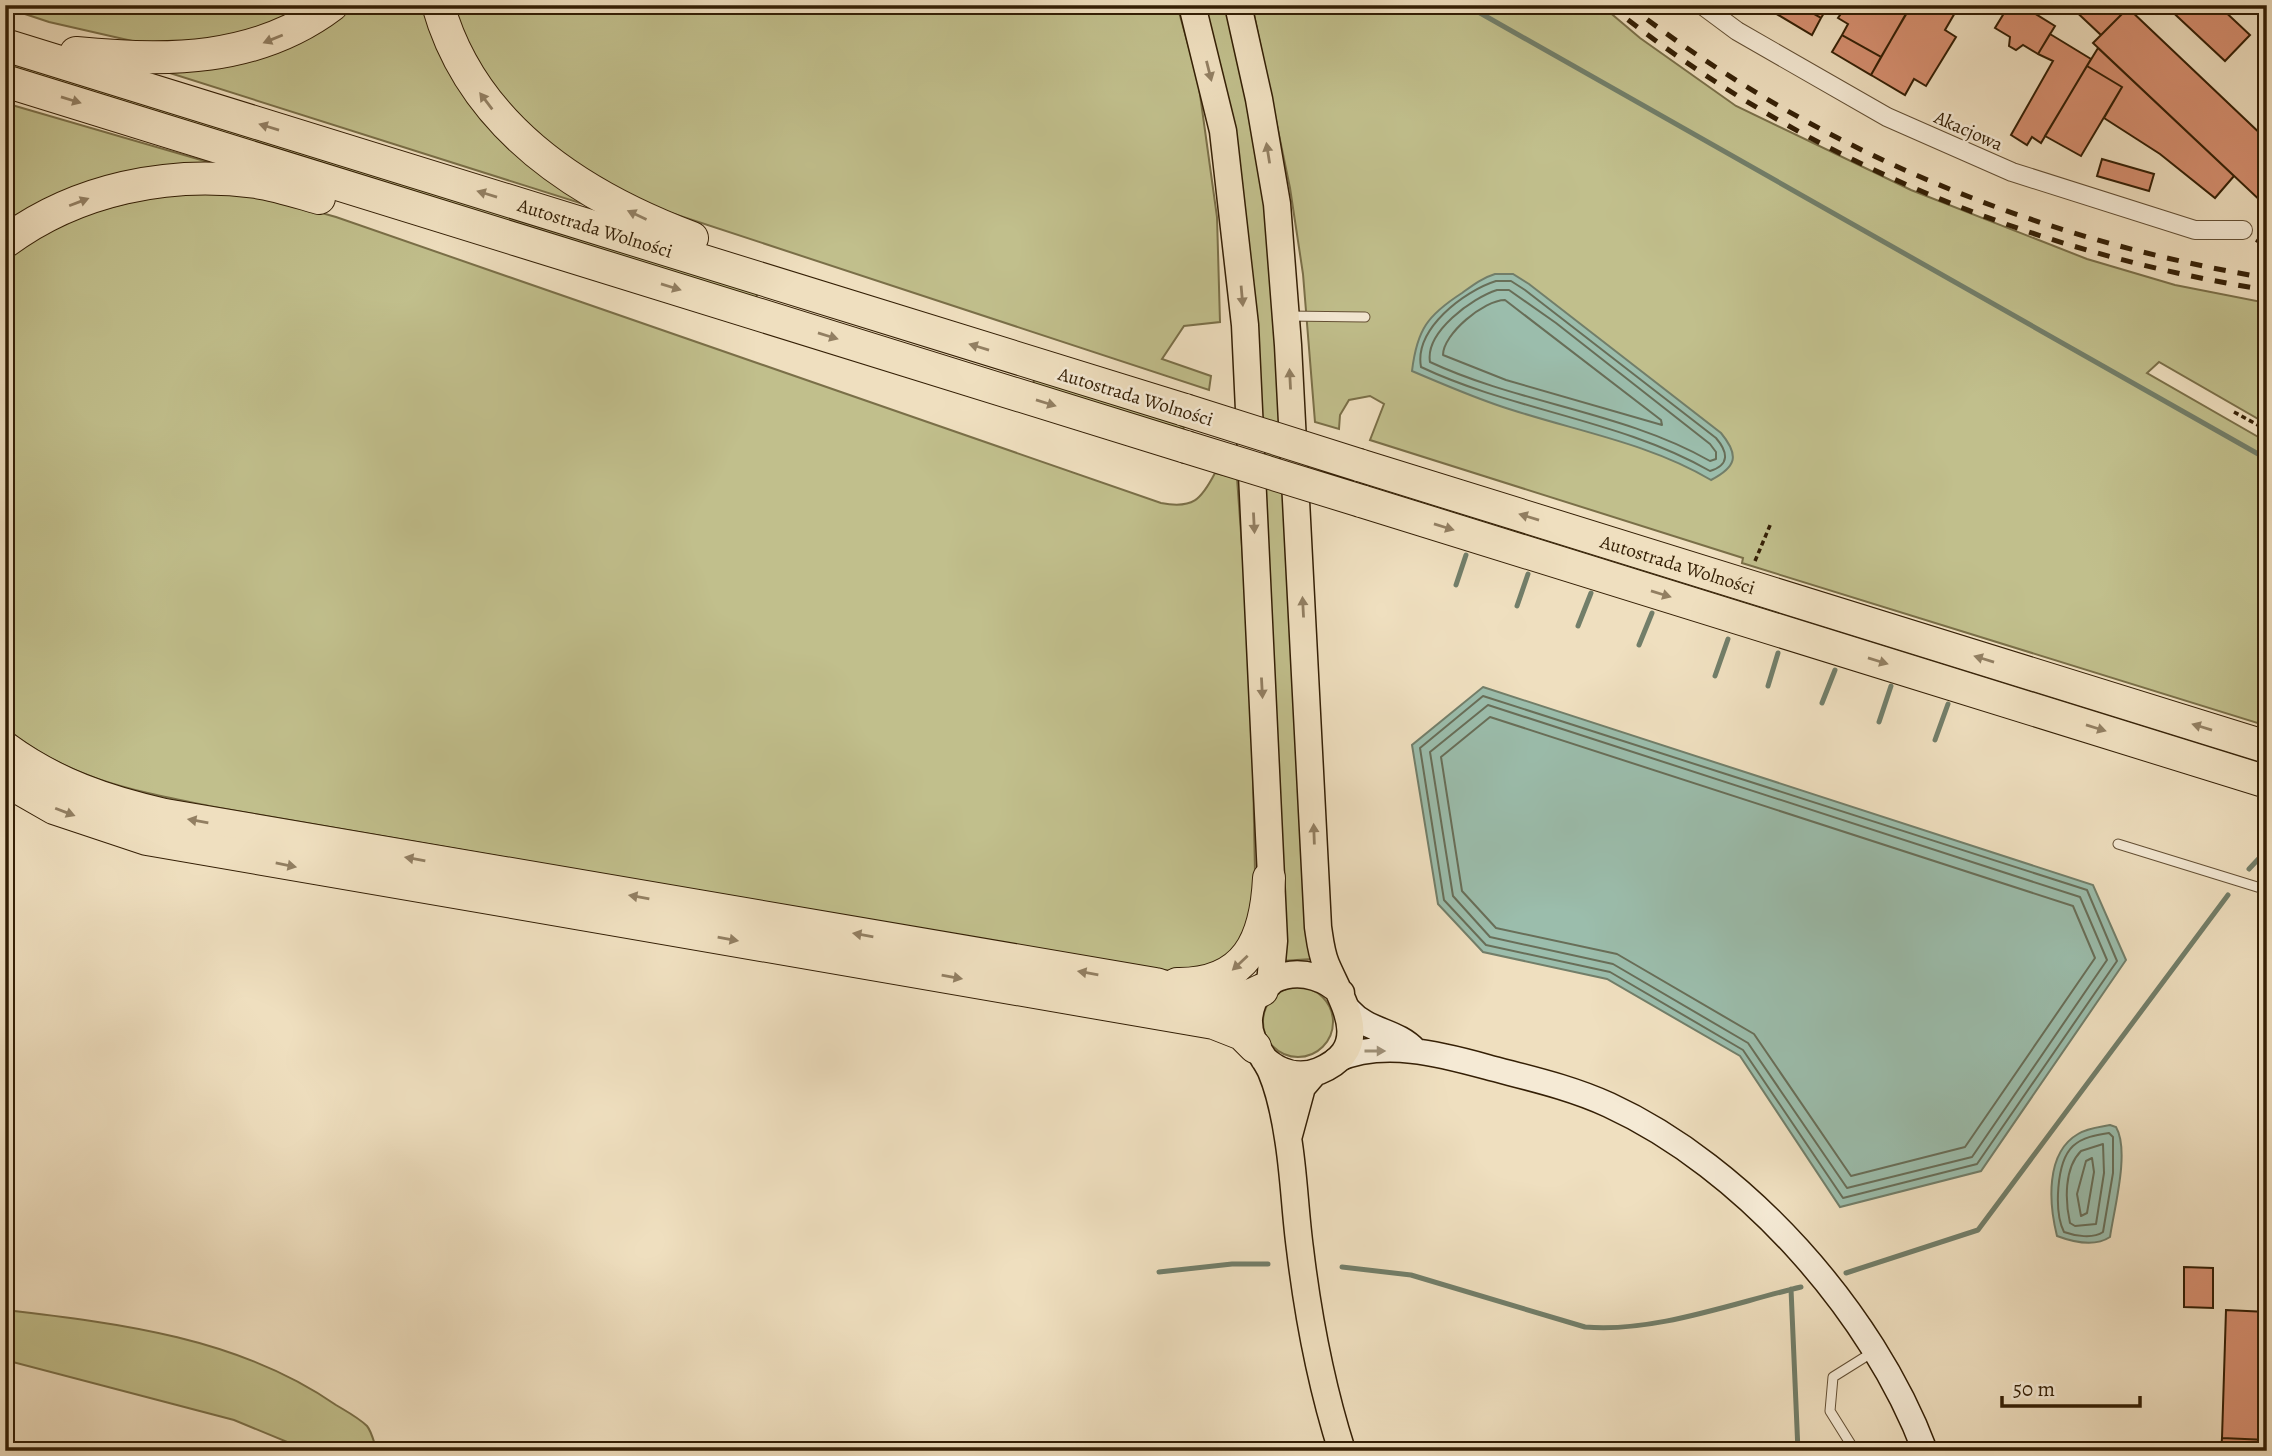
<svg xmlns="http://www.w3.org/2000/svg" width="2272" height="1456" viewBox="0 0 2272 1456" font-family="Alegreya,serif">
	<rect width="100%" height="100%" fill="#efdfbf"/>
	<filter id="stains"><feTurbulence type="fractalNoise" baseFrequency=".00286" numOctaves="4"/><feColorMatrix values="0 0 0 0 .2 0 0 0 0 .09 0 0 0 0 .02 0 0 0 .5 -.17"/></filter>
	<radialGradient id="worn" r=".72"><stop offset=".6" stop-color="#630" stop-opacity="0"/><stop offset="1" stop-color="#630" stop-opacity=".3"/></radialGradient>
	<path fill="#c1bf8c" stroke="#7a6f48" stroke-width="2" d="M11,5H315L230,41L141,43L49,22L10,9Z
		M345,5H430L441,36L602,210L132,61Z
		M447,5H1177L1198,80L1217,217L1220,322L1184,326L1162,359L1211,376L1209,390L659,209L603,185L509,115Z
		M1202,5H1231L1272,223L1312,959L1281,961L1267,647Z
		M1252,5H1601L1640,38L1736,106L1911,190L2087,259L2175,285L2267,303V424L2159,362L2147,373L2267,442V726L1742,563L1743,558L1370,440L1384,404L1370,396L1349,400L1340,415L1339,429L1315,422L1303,274L1290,188Z
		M5,57L759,290L755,300L5,71Z
		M5,103L215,164L5,233Z
		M174,191L254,194L336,217L1161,503C1193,509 1201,500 1215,473L1237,478L1251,670L1255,873L1250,927L1225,961L1183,972L1140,968L209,806C135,791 64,778 5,727V258L58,221Z
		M1035,377L1184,423L1183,434L1032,387Z
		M1360,479L2267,760V770L1360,487Z
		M1263 1022a35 35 0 1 1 70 0a35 35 0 1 1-70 0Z
		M5,1310C119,1323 240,1338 336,1405C346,1411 359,1418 367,1426C372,1432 374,1443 377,1451H309L234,1420L5,1360Z"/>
	<path fill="#9bbdac" stroke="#727e69" stroke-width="2" d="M1495,274H1513L1529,284L1721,433C1740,456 1736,467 1711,480C1645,441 1569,430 1497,405C1468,395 1440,383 1412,371C1417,329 1428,315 1462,293C1473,285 1482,278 1495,274Z
		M1483,687L2093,885L2126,960L1981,1171L1840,1207L1740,1056L1607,979L1483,952L1438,904L1412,745Z
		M2110,1125L2116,1127C2130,1151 2114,1209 2110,1237C2095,1247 2073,1242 2057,1236C2049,1204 2045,1153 2078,1134C2087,1128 2100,1127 2110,1125Z"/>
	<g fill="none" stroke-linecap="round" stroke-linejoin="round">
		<path stroke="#686e58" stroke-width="2" d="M1496,281H1511L1525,290L1716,438C1728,452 1730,465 1710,471C1621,420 1514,411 1421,367C1414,329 1464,291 1496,281Z
			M1497,290H1509L1556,323L1710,444L1716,452V459L1710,461C1624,412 1520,404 1430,362C1425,332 1472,298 1497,290Z
			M1505,300L1661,420L1662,425L1506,380L1443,355C1443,334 1484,300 1505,300Z
			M1483,696L2087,890L2117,961L1977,1164L1843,1198L1743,1050L1610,972L1486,945L1444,900L1420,748Z
			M1488,705L2080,897L2107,960L1972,1157L1847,1188L1748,1043L1613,964L1490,937L1453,896L1430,752Z
			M1490,717L2073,906L2095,958L1965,1147L1851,1176L1754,1034L1617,954L1496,928L1462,891L1441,757Z
			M2109,1133L2113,1137V1173L2103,1232C2093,1239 2075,1236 2064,1232C2054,1212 2056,1162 2073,1146C2083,1137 2096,1135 2109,1133Z
			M2103,1144L2104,1173L2096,1224L2075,1226L2070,1223C2065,1201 2064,1168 2081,1151Z
			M2092,1158L2094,1172L2087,1213L2081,1216L2077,1194L2086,1161Z"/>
		<path stroke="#727e69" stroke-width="5" d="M1466,5L2267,459
			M1456,585L1466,555
			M1517,606L1528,574
			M1578,626L1591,593
			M1639,645L1652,613
			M1715,676L1728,639
			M1768,686L1778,653
			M1822,703L1835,670
			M1879,722L1891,686
			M1935,740L1948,704
			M2249,869L2264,853
			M1342,1267L1411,1275L1585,1327C1654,1333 1733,1303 1801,1287
			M1159,1272L1232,1264H1268
			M1846,1273L1978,1230L2228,895
			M1791,1289L1798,1451"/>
	</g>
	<path fill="#d68f70" stroke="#341f05" stroke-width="2" d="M1779,5H1798L1821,18L1812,35L1775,13Z
		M1798,5H1829L1821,18Z
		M1847,5H1898L1908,11L1881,57L1842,35L1848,24L1838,18Z
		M1911,5H1946L1956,11L1945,30L1956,37L1926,86L1914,79L1905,95L1871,75Z
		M2009,5H2021L2055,26L2038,54L2023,45L2016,50L2009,46L2010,37L1995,28Z
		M2069,5H2125L2128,8L2101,35Z
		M2165,5H2218L2250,35L2225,61Z
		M2128,8L2267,140V207L2093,43Z
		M2050,34L2091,59L2041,143L2032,137L2027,145L2011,135L2053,61L2038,54Z
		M1842,35L1881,57L1871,75L1832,52Z
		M2098,48L2234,176L2215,198L2160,154L2104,118L2122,87L2087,66Z
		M2087,66L2122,87L2081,156L2045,136Z
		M2102,159L2154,174L2149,191L2097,176Z
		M2184,1267L2213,1268V1308L2184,1307Z
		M2226,1310L2267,1312V1440L2222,1438Z
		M2222,1438L2267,1440V1451H2221Z"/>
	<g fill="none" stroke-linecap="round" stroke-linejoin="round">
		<defs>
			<path id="lane" d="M2255,5L2267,17
				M1287,316L1365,317
				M2118,844L2267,890
				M1855,1451L1830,1411L1833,1377L1873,1352"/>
			<path id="street" d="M1702,5L1737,31L1887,117L2012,172L2195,230H2243"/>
			<path id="secondary" d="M1349,1010C1368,1032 1397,1030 1415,1050
				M1336,1060C1383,1039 1440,1054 1487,1067C1528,1078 1570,1087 1609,1105C1744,1167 1873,1312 1925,1451"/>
			<path id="primary" d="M1192,5L1223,131L1245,325L1274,941L1270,983
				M1238,5L1259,99L1277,204L1288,345L1318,927C1320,940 1321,952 1326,964C1341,1000 1376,1047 1319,1071C1299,1079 1279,1073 1264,1059
				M1341,993C1311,962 1253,969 1249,1019C1248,1042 1262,1052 1271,1071C1279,1090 1285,1118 1288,1138C1294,1174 1295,1212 1300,1249C1308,1316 1321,1385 1342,1451
				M1289,1135L1302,1087L1314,1073"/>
			<g id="highway">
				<path d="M438,5C472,127 580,196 692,238"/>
				<path id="s1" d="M5,45L1185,410"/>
				<path d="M76,53C166,62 257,62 332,5"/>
				<path d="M5,81L1186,447"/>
				<path d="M5,242C76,189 169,170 256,182C277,185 298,192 319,198"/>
				<path id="s2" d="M1359,465L2267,747"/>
				<path d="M1361,501L2267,782"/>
				<path d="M5,748C54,784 107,802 165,815L1155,984C1191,994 1227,1010 1262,990"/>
				<path d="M5,780L54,808L147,839L1214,1023L1242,1034L1255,1047"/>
				<path d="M1177,984C1247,985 1266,939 1269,878"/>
			</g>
		</defs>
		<use href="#lane" stroke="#634f34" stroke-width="11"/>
		<use href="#street" stroke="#634f34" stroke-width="20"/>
		<use href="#secondary" stroke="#341f05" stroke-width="27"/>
		<use href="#primary" stroke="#341f05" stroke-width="29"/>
		<use href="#highway" stroke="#341f05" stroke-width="34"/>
		<path stroke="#341f05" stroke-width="3.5" stroke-dasharray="5 3.5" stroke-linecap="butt" d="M2256,240L2267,248
			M2234,412L2267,430
			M1755,561L1771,523"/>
		<use href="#lane" stroke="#f5ead5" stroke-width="9"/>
		<use href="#street" stroke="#f5ead5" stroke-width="18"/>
		<use href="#secondary" stroke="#f5ead5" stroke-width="24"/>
		<use href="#primary" stroke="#efdfbf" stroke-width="26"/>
		<use href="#highway" stroke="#efdfbf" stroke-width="32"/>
		<path stroke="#341f05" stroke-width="5" stroke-dasharray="12 12" stroke-linecap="butt" d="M1609,5C1799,157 2027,252 2267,290
			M1628,5C1816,150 2034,239 2267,278"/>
		<defs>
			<path id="highway-bridge" d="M1185,410L1359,465
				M1186,447L1361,501"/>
		</defs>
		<use href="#highway-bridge" stroke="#341f05" stroke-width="34" stroke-linecap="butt"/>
		<use href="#highway-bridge" stroke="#efdfbf" stroke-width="32"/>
	</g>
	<defs><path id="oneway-solid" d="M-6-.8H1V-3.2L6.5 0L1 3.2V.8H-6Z" transform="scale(1.75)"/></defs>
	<g fill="#927f62">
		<use href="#oneway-solid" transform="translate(273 39) rotate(158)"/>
		<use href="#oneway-solid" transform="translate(1209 71) rotate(76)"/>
		<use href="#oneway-solid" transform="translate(71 100) rotate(17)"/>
		<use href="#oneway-solid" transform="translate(486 101) rotate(-127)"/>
		<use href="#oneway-solid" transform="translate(269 127) rotate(-163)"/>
		<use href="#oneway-solid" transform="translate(1268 153) rotate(-99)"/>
		<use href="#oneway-solid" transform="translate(487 194) rotate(-163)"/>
		<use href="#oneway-solid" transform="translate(79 202) rotate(-21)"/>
		<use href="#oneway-solid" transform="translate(637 215) rotate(-155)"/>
		<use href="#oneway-solid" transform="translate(671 287) rotate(17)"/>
		<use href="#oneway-solid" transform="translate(1242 296) rotate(85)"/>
		<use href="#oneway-solid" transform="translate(828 336) rotate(17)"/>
		<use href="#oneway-solid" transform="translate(979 347) rotate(-163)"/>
		<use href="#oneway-solid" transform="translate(1290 379) rotate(-93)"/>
		<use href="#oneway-solid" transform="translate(1046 403) rotate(17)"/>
		<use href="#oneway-solid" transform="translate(1529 517) rotate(-163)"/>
		<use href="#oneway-solid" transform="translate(1254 523) rotate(87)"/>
		<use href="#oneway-solid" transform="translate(1444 527) rotate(17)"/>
		<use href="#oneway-solid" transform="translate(1661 594) rotate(17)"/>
		<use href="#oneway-solid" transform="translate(1303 607) rotate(-93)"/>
		<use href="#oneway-solid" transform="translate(1984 659) rotate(-163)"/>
		<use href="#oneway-solid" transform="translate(1878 661) rotate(17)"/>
		<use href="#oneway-solid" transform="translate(1262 688) rotate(87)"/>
		<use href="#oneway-solid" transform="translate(2202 727) rotate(-163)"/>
		<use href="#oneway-solid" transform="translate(2096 728) rotate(17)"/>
		<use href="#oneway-solid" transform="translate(65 812) rotate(21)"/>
		<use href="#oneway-solid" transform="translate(198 821) rotate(-170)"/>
		<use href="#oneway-solid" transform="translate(1314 834) rotate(-92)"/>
		<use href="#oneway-solid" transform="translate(415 859) rotate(-170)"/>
		<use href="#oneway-solid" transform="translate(286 865) rotate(11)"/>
		<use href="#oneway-solid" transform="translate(639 897) rotate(-170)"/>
		<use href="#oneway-solid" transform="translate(863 935) rotate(-170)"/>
		<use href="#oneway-solid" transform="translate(728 939) rotate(10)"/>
		<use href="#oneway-solid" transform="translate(1240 963) rotate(137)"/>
		<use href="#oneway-solid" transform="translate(1088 973) rotate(-170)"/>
		<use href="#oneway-solid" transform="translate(952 977) rotate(10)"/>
	</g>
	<use fill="#9e8f77" href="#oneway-solid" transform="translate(1375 1051)"/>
	<g text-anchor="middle" stroke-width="5" stroke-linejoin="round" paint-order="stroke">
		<g font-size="19" fill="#341f05" stroke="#f5ead5">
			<text transform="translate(1969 130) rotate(24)" y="7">Akacjowa</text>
			<text dy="7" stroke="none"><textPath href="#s1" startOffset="618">Autostrada Wolności</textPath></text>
			<text transform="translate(1136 396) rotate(17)" y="7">Autostrada Wolności</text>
			<text dy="7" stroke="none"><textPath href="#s2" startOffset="334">Autostrada Wolności</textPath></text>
		</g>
	</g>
	<rect width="2272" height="1456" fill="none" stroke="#efdfbf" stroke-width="28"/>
	<rect x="7" y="7" width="2258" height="1442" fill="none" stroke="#341f05" stroke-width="3.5"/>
	<rect x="14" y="14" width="2244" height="1428" fill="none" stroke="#341f05" stroke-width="2"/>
	<path d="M2002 1396v10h138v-10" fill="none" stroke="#341f05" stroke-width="3.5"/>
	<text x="2013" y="1396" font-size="21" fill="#341f05" stroke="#f5ead5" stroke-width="5" paint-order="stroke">50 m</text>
	<rect width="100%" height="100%" filter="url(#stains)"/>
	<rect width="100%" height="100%" fill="url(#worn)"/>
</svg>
